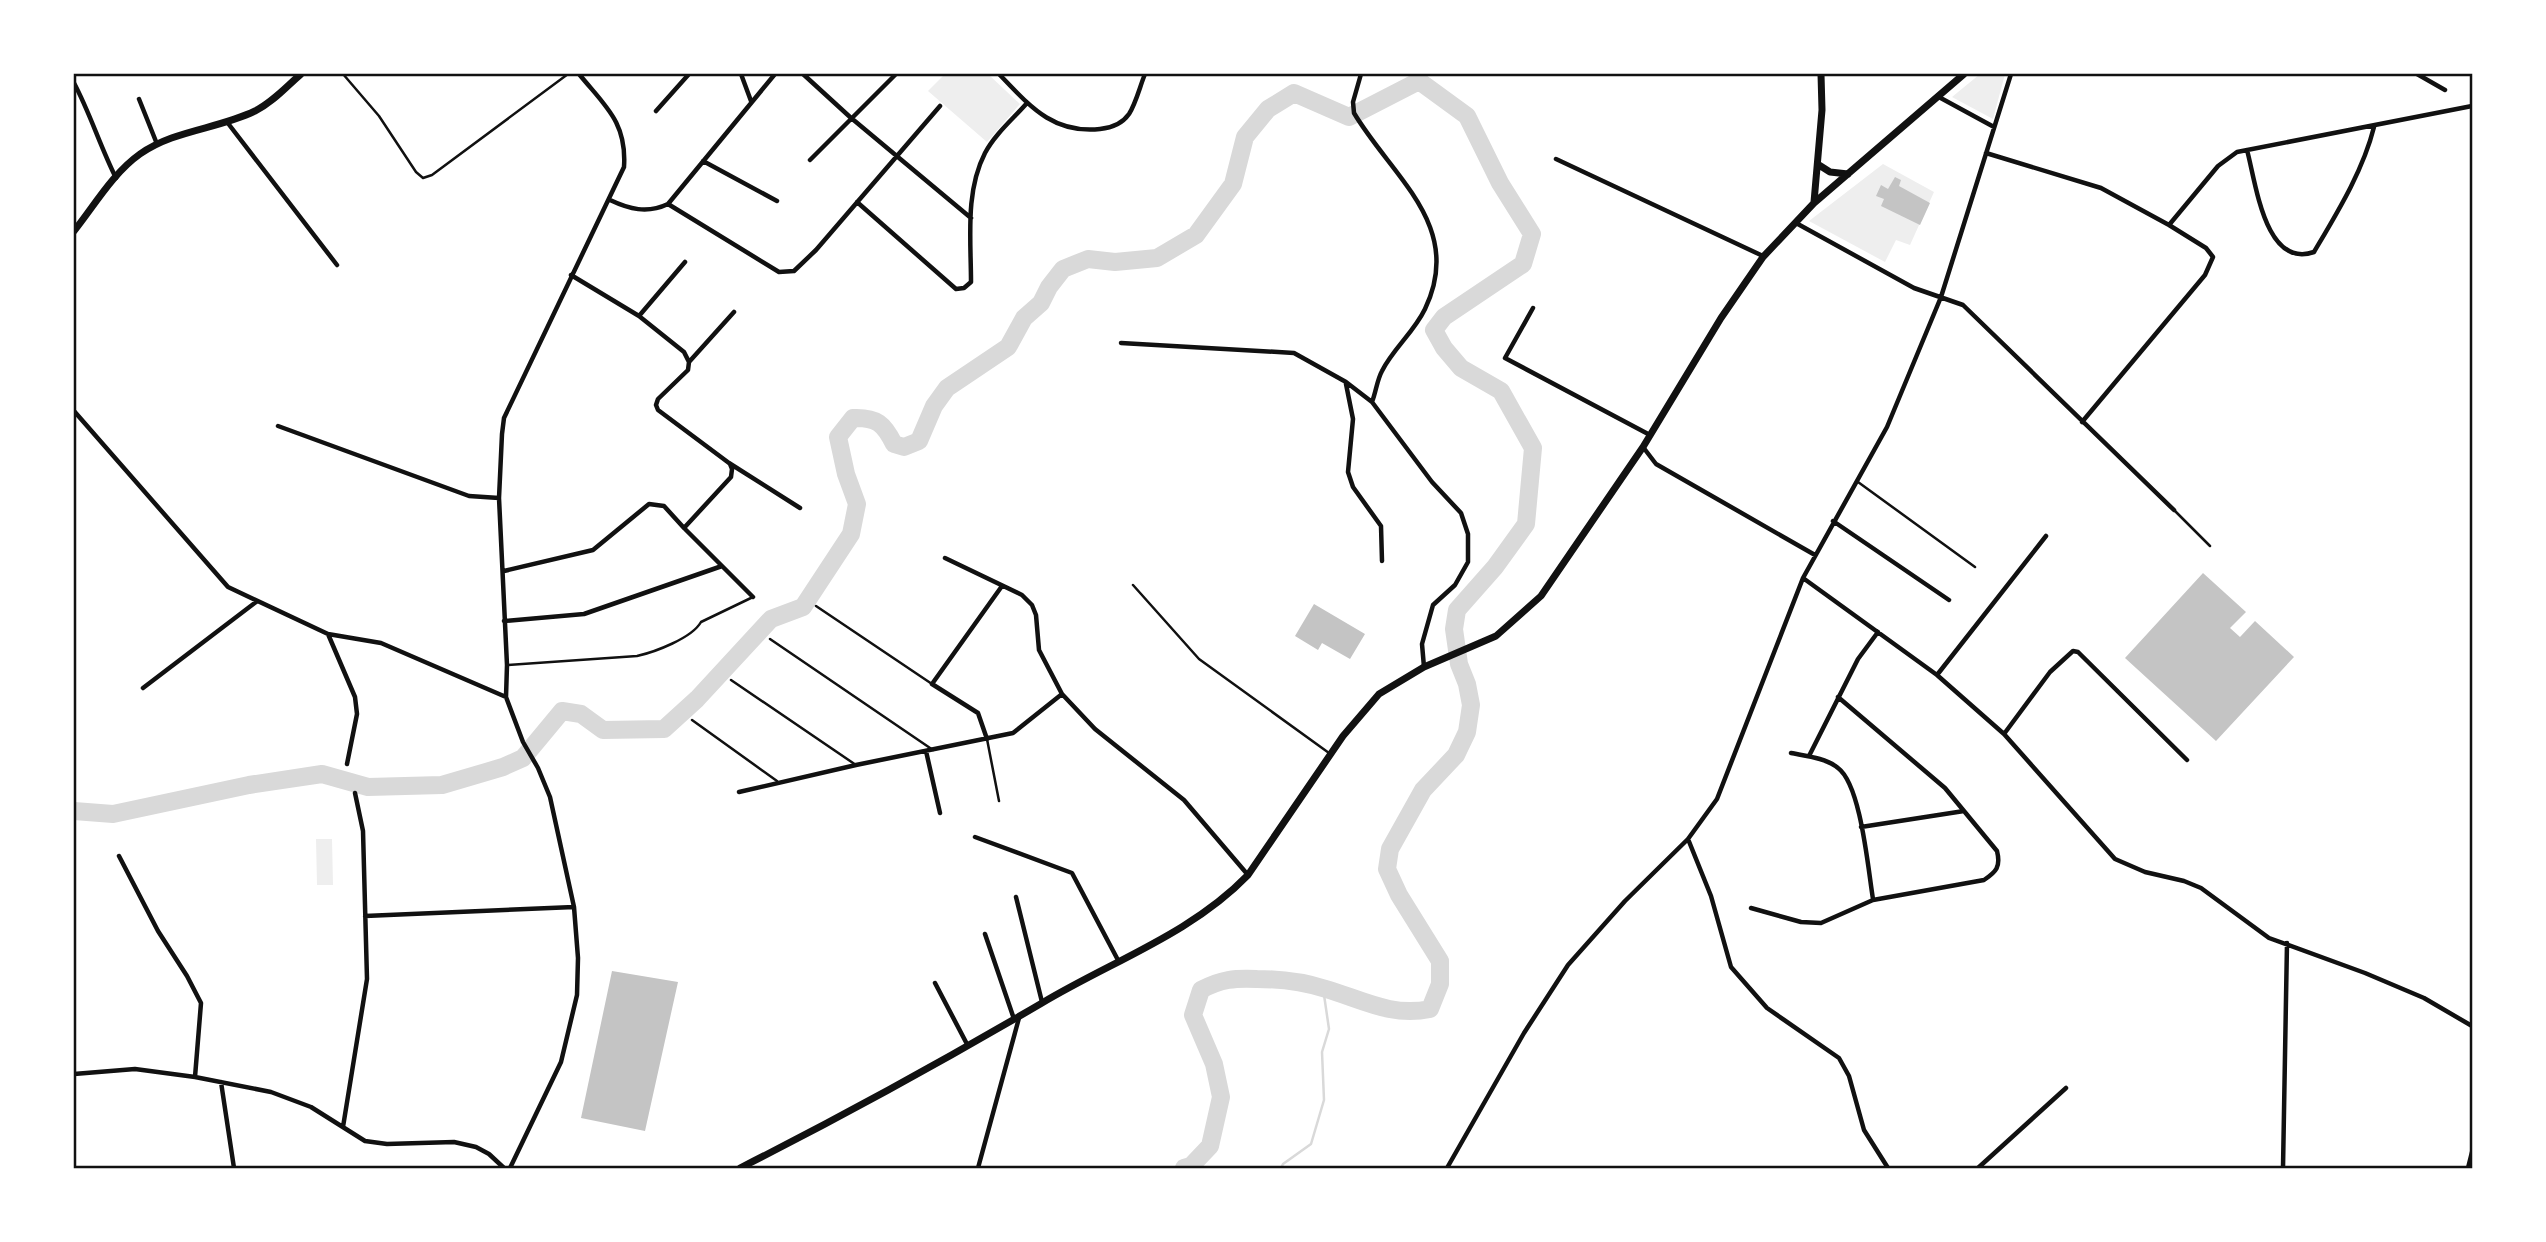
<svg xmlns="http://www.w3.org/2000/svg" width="2546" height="1242" viewBox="0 0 2546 1242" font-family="'Fira Sans Condensed',sans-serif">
	<rect width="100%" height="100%" fill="#fff"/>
	<path fill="#eee" d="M945,74H988L1020,104L987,142L928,91Z
		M1980,74H2005L1993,119L1952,97Z
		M1883,164L1934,192L1910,245L1896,240L1885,262L1809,221Z
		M316,839H332L333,885H317Z"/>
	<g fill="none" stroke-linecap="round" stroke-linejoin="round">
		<path stroke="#d9d9d9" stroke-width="2.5" d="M1281,1168L1283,1164L1311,1144L1324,1100L1322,1052L1329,1029L1323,988"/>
		<path stroke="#d9d9d9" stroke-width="18" d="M74,811L113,814L249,785L322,774L368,787L442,785L503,767L523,758L562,711L581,714L603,730L664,729L697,699L771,619L803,607L851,534L857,504L846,474L838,437L853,418C877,417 884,424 894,444L904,447L919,441L934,406L947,388L1008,347L1024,318L1041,303L1049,287L1063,269L1088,259L1115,262L1157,258L1196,235L1233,184L1245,137L1268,109L1294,93L1349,117L1419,81
			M1184,1168L1191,1166L1210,1146L1221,1097L1214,1064L1193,1015L1201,990C1221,979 1235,978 1257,979C1281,979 1304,982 1326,989C1363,1000 1391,1017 1430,1009L1440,984V961L1399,895L1387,869L1390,849L1423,790L1456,755L1467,732L1471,705L1467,684L1459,664L1454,629L1457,610L1495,567L1526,524L1533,448L1501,391L1461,368L1444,348L1434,330L1444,317L1523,264L1532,234L1500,183L1467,116L1419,81"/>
	</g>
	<path fill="#c4c4c4" d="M1895,177L1901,180L1899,186L1930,203L1920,225L1881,206L1884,199L1876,196L1881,185L1888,189Z
		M2203,573L2246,612L2230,628L2240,637L2255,621L2294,657L2216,741L2125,658Z
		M1314,604L1365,634L1350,659L1322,643L1318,650L1295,636Z
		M612,971L678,982L645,1131L581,1118Z"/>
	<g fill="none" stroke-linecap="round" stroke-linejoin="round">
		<path stroke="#111" stroke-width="2.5" d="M343,74L379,116L416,172L423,178L432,175L568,74
			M1858,482L1975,567
			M2174,510L2210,546
			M1133,585L1199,659L1329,753
			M816,606L932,684
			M770,639L933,750
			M507,665L637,656C655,652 692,638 701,622L753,597
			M731,680L856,765
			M692,720L777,781
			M987,739L999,801"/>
		<path stroke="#111" stroke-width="4.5" d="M741,74L751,101
			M803,74L850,117L971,218
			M999,74C1029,105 1052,134 1100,129C1111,128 1122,124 1129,114C1136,103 1140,86 1145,74
			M1361,74L1353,102L1354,113C1392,177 1465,226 1425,309C1414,332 1393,349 1382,371C1377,380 1376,392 1372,402
			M2417,74L2445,90
			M74,83C90,113 100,146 116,178
			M1937,96L1994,127
			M139,99L157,144
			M656,111L689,74
			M227,122L337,265
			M2247,150C2256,183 2265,269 2314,252C2337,213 2363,171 2374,127
			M1986,153L2101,188L2169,225L2206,248L2213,257L2205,275L2082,422
			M1556,159L1763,256
			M810,160L896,74
			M703,161L777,201
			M610,200C629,209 647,214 668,204L775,74
			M857,202L956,289L964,288L971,282C971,239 965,192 985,153C995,134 1013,119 1027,103
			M668,204L779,272L794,271L816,250L940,106
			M1796,223L1914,288L1963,305L2174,510
			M2169,225L2218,166L2237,152L2472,106
			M571,275L639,316L684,352L689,362L688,370L658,399L656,405L658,410L729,463L800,508
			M1533,308L1505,358L1650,435
			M639,316L685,262
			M1121,343L1294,353L1346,382L1372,402L1432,482L1461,513L1468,534V562L1455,585L1433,605L1422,644L1424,667
			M689,362L734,312
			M1346,384L1353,419L1348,472L1353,487L1381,526L1382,561
			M74,411L228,587L328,634L381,643L506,697
			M278,426L469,496L499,498
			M1643,447L1656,464L1815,555
			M730,464L732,469L731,477L684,528L753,597
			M1833,521L1949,600
			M945,558L1022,595L1032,605L1036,615L1039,650L1062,694L1095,729L1184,800L1248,875
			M504,571L593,550L649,504L664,506L684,528
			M1803,578L1937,675L2004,734L2115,859L2145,872L2184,881L2201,888L2269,938L2365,973L2424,998L2472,1026
			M504,621L584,614L722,566
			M328,634L355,697L357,714L347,764
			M1937,675L2046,536
			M143,688L256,602
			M2004,734L2050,672L2073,651L2078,652L2187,760
			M987,739L978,713L932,684L1002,586
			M926,751L940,813
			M1791,753C1806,756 1826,758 1838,768C1861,785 1868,869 1873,899
			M1809,756L1858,659L1878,632
			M739,792L856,765L1013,733L1062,694
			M1861,827L1964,811
			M975,837L1072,873L1119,962
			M1688,839L1711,896L1731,967L1767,1008L1839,1058L1849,1076L1864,1130L1888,1168
			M119,856L158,931L187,976L201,1003L195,1077
			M1016,897L1042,1002
			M1751,908L1801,922L1821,923L1873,900L1984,880C1996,872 2001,867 1997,851L1945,788L1838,697
			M365,916L574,907
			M985,934L1014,1019
			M935,983L968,1046
			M74,1074L135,1069L195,1077L271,1092L311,1107L365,1141L387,1144L454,1142L476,1147L489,1154L504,1168
			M221,1082L234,1168
			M343,1127L367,979L363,831L355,793
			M510,1168L561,1062L577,995L578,958L574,907L550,797L538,768L523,742L506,697L507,665L499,498L502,434L504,418L624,167C627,122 605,106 579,74
			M978,1168L1019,1018
			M1447,1168L1524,1033L1568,965L1625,901L1688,839L1717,799L1803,578L1887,427L1941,297L2011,74
			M1978,1168L2066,1088
			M2283,1168L2287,943
			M2468,1168L2472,1152"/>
		<path stroke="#111" stroke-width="7" d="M1819,165L1830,172L1848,174
			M1814,202L1822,110L1821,74
			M74,231C94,206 113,173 140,154C174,130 218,129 255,111C273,102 286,87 301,74
			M740,1168C843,1116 943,1061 1042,1003C1112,961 1191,934 1248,875L1343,736L1379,694L1424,667L1496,636L1541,596L1643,447L1721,318L1763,257L1814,203L1964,74"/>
	</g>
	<rect width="2546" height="1242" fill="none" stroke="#ffffff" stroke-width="150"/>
	<rect x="75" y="75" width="2396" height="1092" fill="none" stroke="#111" stroke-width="2.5"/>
</svg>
